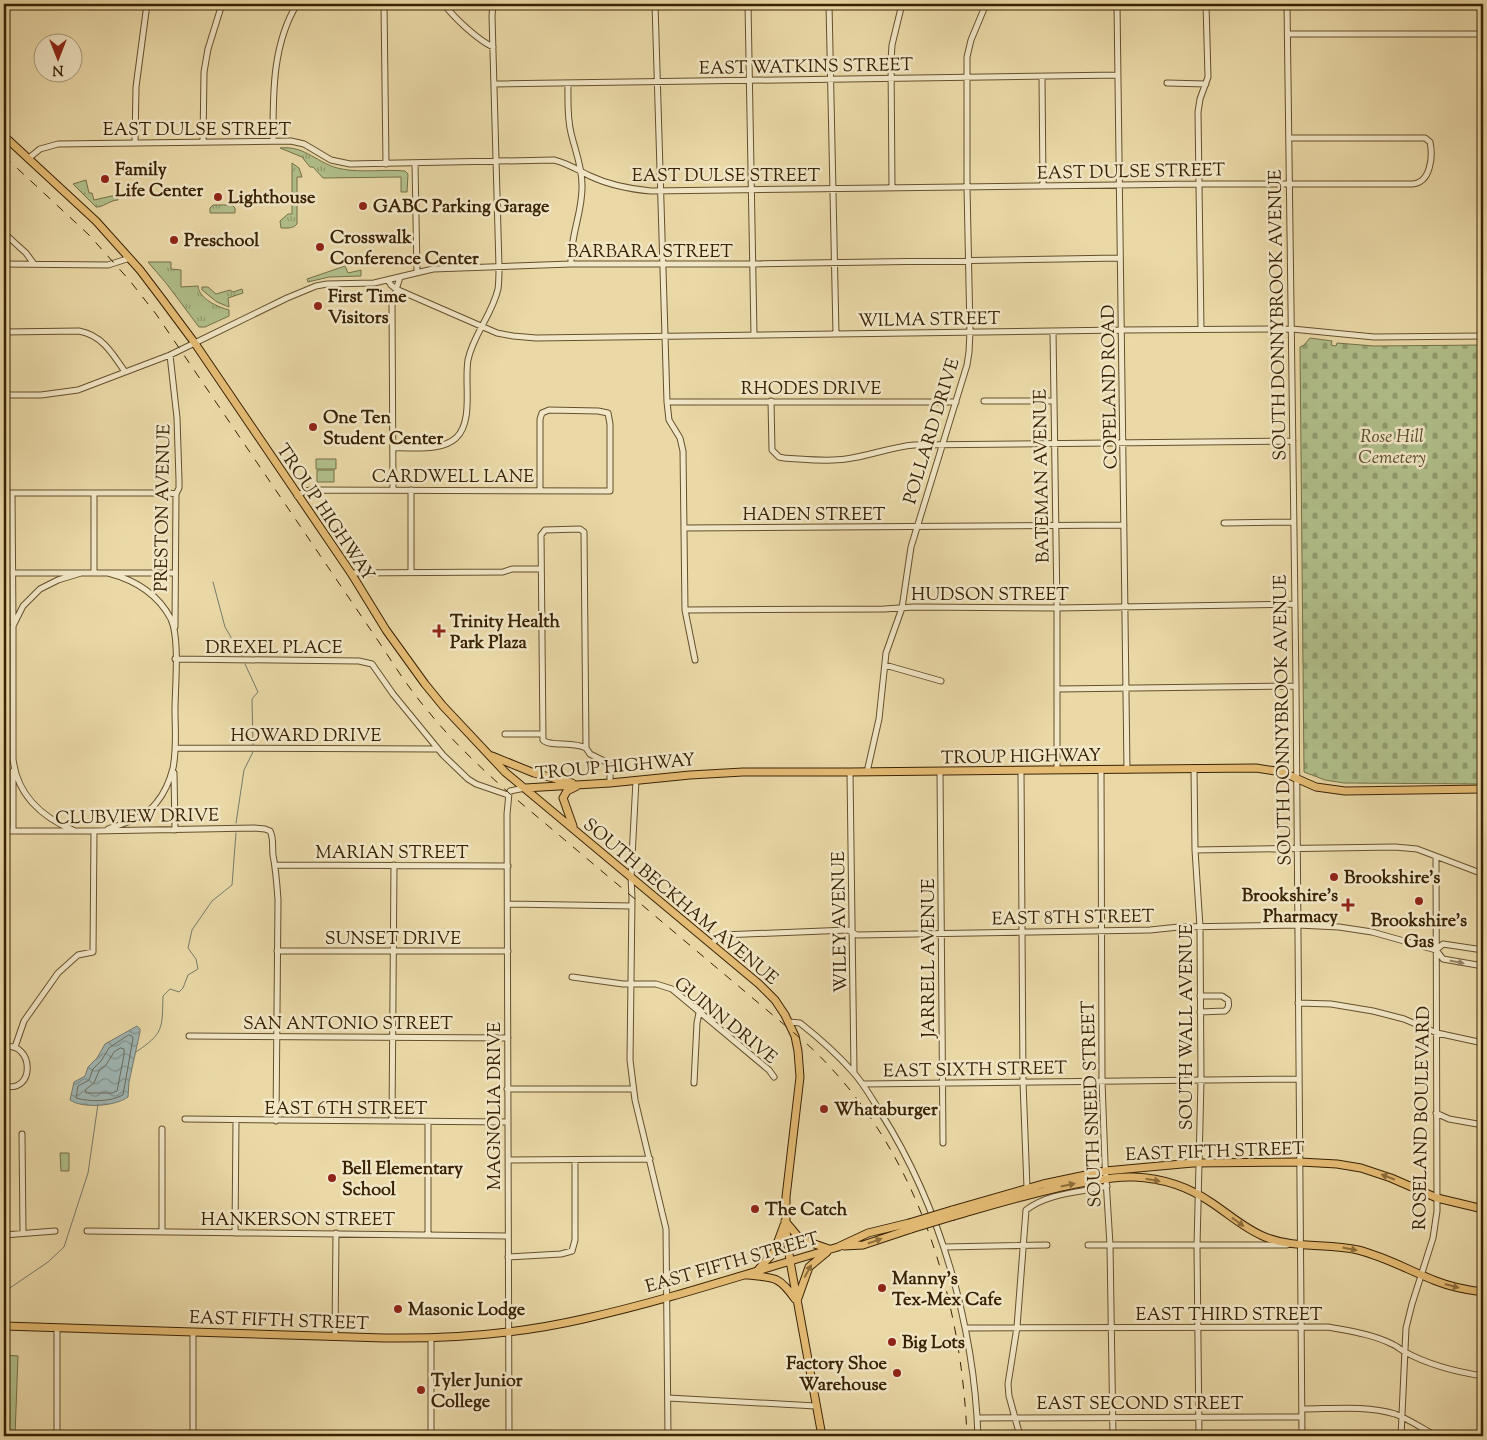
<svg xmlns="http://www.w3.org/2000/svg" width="1487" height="1440" viewBox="0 0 1487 1440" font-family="'Sorts Mill Goudy',serif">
	<defs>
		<pattern id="grass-tufts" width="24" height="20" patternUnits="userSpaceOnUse" patternTransform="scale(1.25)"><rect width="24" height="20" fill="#b1c08c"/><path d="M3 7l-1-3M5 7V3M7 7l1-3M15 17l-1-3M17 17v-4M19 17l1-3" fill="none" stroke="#919c70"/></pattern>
		<pattern id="cemetery-stones" width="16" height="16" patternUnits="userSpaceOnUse" patternTransform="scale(1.25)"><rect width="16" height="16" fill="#b1c08c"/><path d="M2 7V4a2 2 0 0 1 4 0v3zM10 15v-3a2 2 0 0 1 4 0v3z" fill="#919c70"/></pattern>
		<pattern id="water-waves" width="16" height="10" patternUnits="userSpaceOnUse" patternTransform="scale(1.25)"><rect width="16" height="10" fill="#9fb7b5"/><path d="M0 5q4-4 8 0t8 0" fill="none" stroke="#839491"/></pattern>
	</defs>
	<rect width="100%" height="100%" fill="#ead9a7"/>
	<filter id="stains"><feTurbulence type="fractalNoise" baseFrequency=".004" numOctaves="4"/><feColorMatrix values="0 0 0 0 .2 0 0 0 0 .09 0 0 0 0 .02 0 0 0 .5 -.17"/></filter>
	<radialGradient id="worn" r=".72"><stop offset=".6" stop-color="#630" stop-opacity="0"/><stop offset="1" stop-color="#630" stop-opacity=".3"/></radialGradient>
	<path fill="url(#grass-tufts)" stroke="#757148" d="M280,148C306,145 318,165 342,169C362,173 384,169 405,171L408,174L407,192H401V177L323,178L313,167H310L302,157Z
		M292,163L299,168L302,177H297V224C293,229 286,228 281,228L280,221L288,214H292Z
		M86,180L89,193H92L94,200L116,195L118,200C110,200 102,208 96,207L73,184Z
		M213,205H232L235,208V213H210V208Z
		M148,262H171V269L181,270V287L198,286C199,299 218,307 229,310V316L205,327H199L166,283Z
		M345,266L348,273L361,270V276L329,277L308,282L307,279Z
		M202,287H208L216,294L230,290L233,292L242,289L243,293L228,298L229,307L217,302L202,290Z"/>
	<path fill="url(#cemetery-stones)" stroke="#757148" d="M1310,338L1332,341L1331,345L1336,346L1337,343L1374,346L1483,345V784L1344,783L1325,780L1304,772L1300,347L1304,345Z"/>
	<path fill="#b1c08c" stroke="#757148" d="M316,459H336V469H316Z
		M317,470H334V482H317Z
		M60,1153H69V1171H61Z
		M4,1355L18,1356L15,1436H4Z"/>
	<path fill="url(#water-waves)" stroke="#767b6e" d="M137,1026L140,1029V1032L129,1082L128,1097C116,1106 83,1109 70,1100L74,1082L85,1076L88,1067L97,1058L105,1044Z"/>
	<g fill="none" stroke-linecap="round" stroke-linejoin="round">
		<path stroke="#6c6c5c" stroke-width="1" d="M129,1035L132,1036L133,1038L123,1095C110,1102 90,1102 76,1098L78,1086L89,1080L93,1069L101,1061L109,1048Z
			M121,1048L124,1049V1055L117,1091L112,1093H86L85,1090L94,1083L99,1071L106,1065L114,1052Z"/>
		<path stroke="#767b6e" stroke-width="1" d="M213,582L225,627L242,656
			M245,664L258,692L252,699L253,745
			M236,823L244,770L253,752
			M136,1052C164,1033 162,1029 163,996L170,989L179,992L183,988L188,975L198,969L196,959L188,948L192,930L212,901L232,885L236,833
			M4,1292L48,1262L64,1247L88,1173L98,1104"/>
		<defs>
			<path id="minor" d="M384,4L386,164
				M444,4C454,18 478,40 493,47
				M655,4L667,402L669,420L680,438L683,451L685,610L695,660
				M748,4L754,335
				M829,4L836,334
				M1117,4L1127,770
				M1287,4L1296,686L1302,1436
				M1288,34H1483
				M1042,77L1043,186
				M568,83C568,99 567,117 571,133C575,150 582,166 582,185C583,212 570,235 571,264
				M1167,83L1206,84
				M494,84L1118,75
				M273,141C273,95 272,45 297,4
				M203,142L204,72L208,49L222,4
				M135,143L136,87L147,4
				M29,158L40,149L58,144L291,141L304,144L331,160L350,164L554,160C567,163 578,170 590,176C609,185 629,189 651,191L1199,184H1412C1431,183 1433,156 1430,142L1425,138H1289
				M415,163L417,272
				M892,188L891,61L892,45L902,4
				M4,233L26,253L34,264
				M4,264L108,265L130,258
				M388,280L391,285L396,289L497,333L513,336L536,338L1122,330L1292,329L1374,337L1483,336
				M1201,329L1198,112L1200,99L1208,77L1206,4
				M1053,331L1057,608V770
				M4,332L79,331C102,335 113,354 125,372
				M170,355L177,418L179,480V488L176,494L175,627
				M4,395H41L78,390L170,355L287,298L316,286L327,284L374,283L433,269L571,264H754L1120,258
				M771,401L772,450L779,457L784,458C804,459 826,462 846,459C869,456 891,447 914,445L1293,441
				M984,401H1054
				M667,402H956
				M393,448C413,447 440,452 456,438C474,421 464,383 468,360C473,335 492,315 498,289C499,282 499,274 499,267L492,16L493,4
				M393,490L392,303L400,277
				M411,490V572
				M4,493H169L176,494
				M12,493L13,623
				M94,493V573
				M297,496L305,491L311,490L610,491V424L608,413L598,411L549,410L542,413L540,419V490
				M1224,523L1293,522
				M684,528L1124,525
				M4,573H175
				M351,573L503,572L512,569H541
				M685,610L884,609L914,607L1057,608L1295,604
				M175,659L359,661L372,664L393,694L443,755L468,779L476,784L508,795
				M885,665L941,681
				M1058,689L1296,686
				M505,734H543
				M175,748L438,749
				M586,748C574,741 549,747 543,740L541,535L545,530L580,529L584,532L586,748L590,754L608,763L610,765V783
				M1194,768L1195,850L1200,927L1201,1081L1197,1246L1199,1436
				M1101,770L1102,1081L1105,1163L1110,1245L1113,1436
				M13,771V831
				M1021,771L1023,1082L1027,1188
				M850,772L854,1072
				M867,772L879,719L886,653L902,608L911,547L967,365L969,352L970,332L967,187V57L971,40L986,4
				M940,772L943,1143
				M174,773L175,830
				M636,780L631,877L632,898L630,1060L635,1100L666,1229L668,1436
				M108,829C125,823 145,818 157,802C165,792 170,780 173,768C177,749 175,729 175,710C175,687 180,639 171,619C158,594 135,580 108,573
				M73,830C41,817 17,794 13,759V626L23,606L40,589L58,580L81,573
				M4,831H94L254,828L265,829L270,831C274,838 272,847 273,855C276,870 277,885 278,900L276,1121
				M1195,850L1395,847L1417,849L1483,874
				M276,865L508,866
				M508,904L632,906
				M711,944L722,935L848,930L857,935L1150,930L1179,927L1298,925L1339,927L1372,932L1436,950L1443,959L1483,966
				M1436,950L1443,944L1483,950
				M277,951H508
				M572,977L623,984H656L672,989L769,1070L774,1077
				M1200,996H1222L1228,1000C1229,1005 1229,1008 1225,1011L1200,1012
				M1298,1003L1331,1004L1373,1011L1404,1019L1437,1033L1483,1043
				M789,1022L800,1023C819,1038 837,1054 853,1072C864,1084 872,1099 881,1113C940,1206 974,1325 978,1436
				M189,1036L508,1038
				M4,1047C34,1041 36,1094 4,1086
				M15,1047L24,1021L58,973L78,955L93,952L94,831
				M694,1083L697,1023L699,1013
				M863,1084L1298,1079
				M507,1089H633
				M1436,1113L1449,1119L1483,1125
				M185,1119L507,1122
				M392,1121L394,865
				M162,1129V1231
				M22,1134L23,1233
				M508,1160L650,1159
				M87,1231L508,1236
				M235,1233L236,1120
				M428,1234V1122
				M4,1235L55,1231
				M1088,1245H1287
				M944,1247L1047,1245
				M508,1257L561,1254L572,1251L575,1240V1160
				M57,1328V1436
				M966,1328L1328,1327C1349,1331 1372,1334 1392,1344C1397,1346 1401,1350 1405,1352C1429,1365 1457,1372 1483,1376
				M193,1332V1436
				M335,1336L336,1233
				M431,1338V1436
				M668,1398L816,1406
				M1302,1409C1332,1409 1366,1405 1395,1414C1409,1419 1423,1429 1436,1436
				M977,1418L1302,1417
				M509,1436L507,814L509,793L510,791L525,788
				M1020,1436L1009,1396L1008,1384L1017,1327L1026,1210C1050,1192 1080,1193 1107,1186
				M1401,1436L1406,1328L1412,1304L1433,1238L1437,1211L1436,857"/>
			<path id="major" d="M4,136L96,221L140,270L162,299L194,342L351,573L386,630L425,684L443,706L505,772L759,984L775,1000L785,1015L795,1036L798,1051L800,1077L786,1197V1231L790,1261L822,1436
				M492,756L534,773L572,783
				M525,788L610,783L690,775L743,772H850L1256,768L1282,772L1316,787L1345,791L1483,789
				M573,826L563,798L567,791L577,786
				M952,1210L1043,1184L1105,1171L1193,1163L1300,1162L1337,1164L1361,1168L1391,1178L1437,1198L1483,1209
				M954,1216C996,1204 1038,1191 1081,1183C1099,1180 1116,1176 1134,1177C1161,1178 1189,1187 1212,1203C1230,1215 1245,1229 1265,1237C1295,1249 1328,1243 1358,1250C1386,1257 1410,1271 1436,1281C1451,1287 1467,1290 1483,1292
				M785,1221L800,1239L829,1249
				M844,1246L863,1245L911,1229
				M757,1271L774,1252L784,1225
				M748,1275C775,1278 779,1276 795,1299
				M798,1298L809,1267L827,1252
				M4,1326L384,1338C450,1339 518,1334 583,1319C669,1300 754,1271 838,1247L868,1233L909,1223"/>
		</defs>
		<use href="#minor" stroke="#65502d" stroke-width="7"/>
		<use href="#major" stroke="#392204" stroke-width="9"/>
		<use href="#minor" stroke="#f1e6c6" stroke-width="5"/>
		<use href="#major" stroke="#e5bc74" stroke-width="7"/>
		<path stroke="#392204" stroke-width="1" stroke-dasharray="9 9" stroke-linecap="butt" d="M4,156L89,235L130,281L156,314L383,648C397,670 411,691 428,711C452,741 480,767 509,793L806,1043C915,1143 961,1292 967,1436"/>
		<defs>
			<path id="major-bridge" d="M909,1223L952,1210
				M911,1229L954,1216"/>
		</defs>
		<use href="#major-bridge" stroke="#392204" stroke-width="9" stroke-linecap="butt"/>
		<use href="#major-bridge" stroke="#e5bc74" stroke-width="7"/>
	</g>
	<defs><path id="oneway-solid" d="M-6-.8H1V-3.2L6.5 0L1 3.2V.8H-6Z" transform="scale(1.25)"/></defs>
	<use fill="#958465" href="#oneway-solid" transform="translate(1457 962) rotate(12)"/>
	<g fill="#8f6f3c">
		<use href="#oneway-solid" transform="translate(1388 1177) rotate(-159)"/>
		<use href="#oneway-solid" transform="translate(1153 1180) rotate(10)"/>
		<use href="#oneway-solid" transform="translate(1068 1185) rotate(-12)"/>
		<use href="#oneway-solid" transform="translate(1238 1222) rotate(36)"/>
		<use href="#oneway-solid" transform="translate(875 1241) rotate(-19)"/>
		<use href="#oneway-solid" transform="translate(1350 1249) rotate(11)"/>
		<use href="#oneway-solid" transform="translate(808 1271) rotate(-61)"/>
		<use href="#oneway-solid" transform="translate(1452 1286) rotate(15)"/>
	</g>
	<g fill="#8f2418" stroke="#f1e6c6" stroke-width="2">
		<circle cx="105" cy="179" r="5"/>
		<circle cx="218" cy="197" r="5"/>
		<circle cx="363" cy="206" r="5"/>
		<circle cx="174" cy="240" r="5"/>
		<circle cx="320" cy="247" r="5"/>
		<circle cx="318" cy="306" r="5"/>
		<circle cx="313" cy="427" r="5"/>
		<path d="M436.5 623.5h5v5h5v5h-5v5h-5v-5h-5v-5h5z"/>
		<circle cx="1334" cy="877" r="5"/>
		<circle cx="1419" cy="901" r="5"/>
		<path d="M1345.5 897.5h5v5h5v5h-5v5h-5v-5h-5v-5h5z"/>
		<circle cx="824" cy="1109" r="5"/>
		<circle cx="332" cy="1178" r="5"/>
		<circle cx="755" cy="1209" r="5"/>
		<circle cx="882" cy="1288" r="5"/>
		<circle cx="398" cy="1309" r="5"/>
		<circle cx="892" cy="1342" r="5"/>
		<circle cx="897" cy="1373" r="5"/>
		<circle cx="421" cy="1390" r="5"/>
	</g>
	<g text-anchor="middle" stroke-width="5" stroke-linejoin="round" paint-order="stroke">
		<g font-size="18" fill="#392204" stroke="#f1e6c6">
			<text transform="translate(806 66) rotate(-1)" y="6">EAST WATKINS STREET</text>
			<text x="197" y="135">EAST DULSE STREET</text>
			<text transform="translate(1131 171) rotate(-1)" y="6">EAST DULSE STREET</text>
			<text x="726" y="181">EAST DULSE STREET</text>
			<text x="650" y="257">BARBARA STREET</text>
			<text transform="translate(1277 315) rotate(-91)" y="6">SOUTH DONNYBROOK AVENUE</text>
			<text transform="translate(929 319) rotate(-1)" y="6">WILMA STREET</text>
			<text transform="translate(1109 387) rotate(-91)" y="6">COPELAND ROAD</text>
			<text x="811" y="394">RHODES DRIVE</text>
			<text transform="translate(931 431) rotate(-73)" y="6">POLLARD DRIVE</text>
			<text x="453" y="482">CARDWELL LANE</text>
			<text transform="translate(1041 476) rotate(-91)" y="6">BATEMAN AVENUE</text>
			<text transform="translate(162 508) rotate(-89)" y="6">PRESTON AVENUE</text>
			<text transform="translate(326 512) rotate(56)" y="6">TROUP HIGHWAY</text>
			<text x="814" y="520">HADEN STREET</text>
			<text x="990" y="600">HUDSON STREET</text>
			<text x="274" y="653">DREXEL PLACE</text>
			<text transform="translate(1282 720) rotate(-91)" y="6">SOUTH DONNYBROOK AVENUE</text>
			<text x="306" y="741">HOWARD DRIVE</text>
			<text transform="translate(1021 756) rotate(-1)" y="6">TROUP HIGHWAY</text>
			<text transform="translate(615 766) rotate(-5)" y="6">TROUP HIGHWAY</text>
			<text transform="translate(137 816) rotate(-1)" y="6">CLUBVIEW DRIVE</text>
			<text x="392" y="858">MARIAN STREET</text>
			<text transform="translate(681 901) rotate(40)" y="6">SOUTH BECKHAM AVENUE</text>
			<text transform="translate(1073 917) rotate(-1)" y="6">EAST 8TH STREET</text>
			<text transform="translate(839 922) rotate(-91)" y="6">WILEY AVENUE</text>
			<text x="393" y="944">SUNSET DRIVE</text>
			<text transform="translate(928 958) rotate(-90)" y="6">JARRELL AVENUE</text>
			<text transform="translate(726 1020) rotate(39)" y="6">GUINN DRIVE</text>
			<text x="348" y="1029">SAN ANTONIO STREET</text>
			<text transform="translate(1186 1027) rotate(-90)" y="6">SOUTH WALL AVENUE</text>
			<text transform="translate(975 1069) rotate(-1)" y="6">EAST SIXTH STREET</text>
			<text transform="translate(1091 1104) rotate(-92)" y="6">SOUTH SNEED STREET</text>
			<text transform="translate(494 1106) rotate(-90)" y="6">MAGNOLIA DRIVE</text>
			<text x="346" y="1114">EAST 6TH STREET</text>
			<text transform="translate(1421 1118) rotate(-89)" y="6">ROSELAND BOULEVARD</text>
			<text transform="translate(1215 1151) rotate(-2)" y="6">EAST FIFTH STREET</text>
			<text x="298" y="1225">HANKERSON STREET</text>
			<text transform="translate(732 1262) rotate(-16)" y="6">EAST FIFTH STREET</text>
			<text x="1229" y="1320">EAST THIRD STREET</text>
			<text transform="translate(279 1320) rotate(2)" y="6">EAST FIFTH STREET</text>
			<text x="1140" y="1409">EAST SECOND STREET</text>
		</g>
		<g font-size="18" font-weight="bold" fill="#392204" stroke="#f1e6c6" text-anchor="start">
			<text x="115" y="175">Family<tspan x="115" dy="21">Life Center</tspan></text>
			<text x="228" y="203">Lighthouse</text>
			<text x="373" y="212">GABC Parking Garage</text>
			<text x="330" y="243">Crosswalk<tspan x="330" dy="21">Conference Center</tspan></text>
			<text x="184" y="246">Preschool</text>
			<text x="328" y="302">First Time<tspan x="328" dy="21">Visitors</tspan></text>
			<text x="323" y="423">One Ten<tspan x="323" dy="21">Student Center</tspan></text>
			<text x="450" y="627">Trinity Health<tspan x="450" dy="21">Park Plaza</tspan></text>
			<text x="1344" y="883">Brookshire's</text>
			<text x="1338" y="901" text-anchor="end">Brookshire's<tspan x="1338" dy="21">Pharmacy</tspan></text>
			<text x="1419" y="926" text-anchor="middle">Brookshire's<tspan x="1419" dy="21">Gas</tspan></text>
			<text x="834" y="1115">Whataburger</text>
			<text x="342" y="1174">Bell Elementary<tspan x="342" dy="21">School</tspan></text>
			<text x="765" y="1215">The Catch</text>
			<text x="892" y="1284">Manny's<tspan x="892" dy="21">Tex-Mex Cafe</tspan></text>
			<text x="408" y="1315">Masonic Lodge</text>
			<text x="902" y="1348">Big Lots</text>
			<text x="887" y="1369" text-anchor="end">Factory Shoe<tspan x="887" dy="21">Warehouse</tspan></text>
			<text x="431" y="1386">Tyler Junior<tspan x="431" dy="21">College</tspan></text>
		</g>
		<g font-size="18" font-style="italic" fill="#574a26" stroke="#f1e6c6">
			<text x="1392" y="442">Rose Hill<tspan x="1392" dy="21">Cemetery</tspan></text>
		</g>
	</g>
	<rect width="1487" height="1440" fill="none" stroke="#ead9a7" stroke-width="20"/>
	<rect x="5" y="5" width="1477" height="1430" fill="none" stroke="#392204" stroke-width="2.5"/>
	<rect x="10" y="10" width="1467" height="1420" fill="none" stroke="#392204"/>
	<g transform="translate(58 58) rotate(180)"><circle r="24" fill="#f1e6c6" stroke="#a79878"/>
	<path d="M0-4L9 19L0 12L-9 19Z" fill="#8f2418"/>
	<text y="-8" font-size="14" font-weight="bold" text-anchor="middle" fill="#392204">N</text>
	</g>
	<rect width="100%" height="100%" filter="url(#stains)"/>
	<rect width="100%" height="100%" fill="url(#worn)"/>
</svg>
